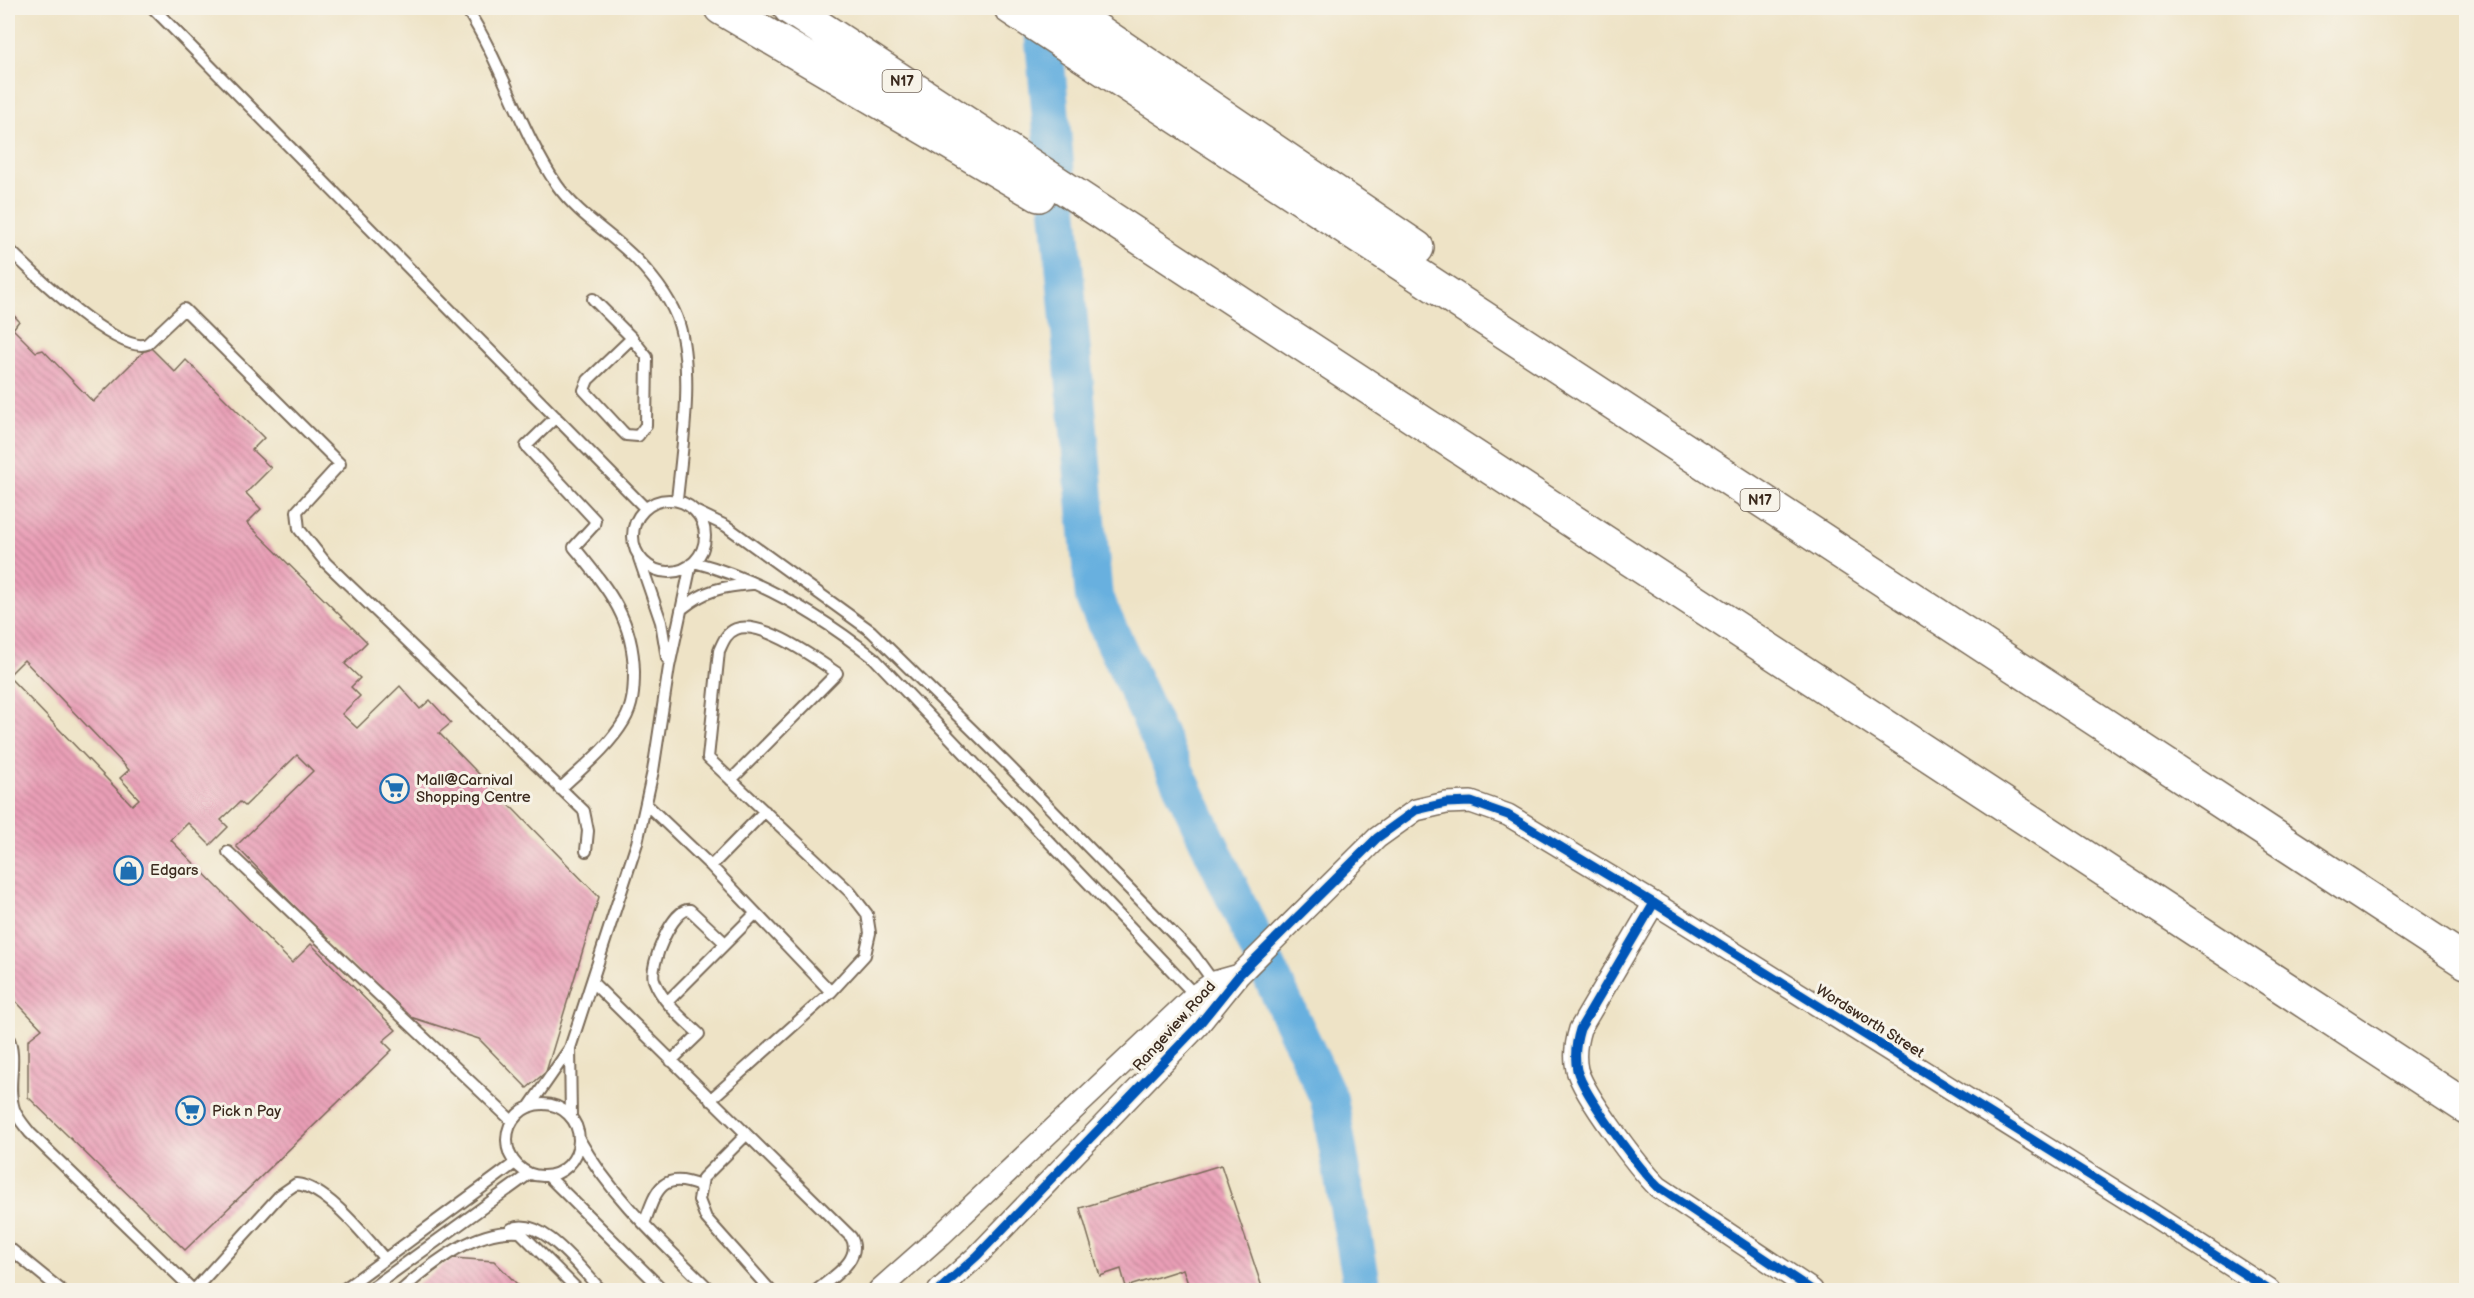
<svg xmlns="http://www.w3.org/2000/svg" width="2474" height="1298" viewBox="0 0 2474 1298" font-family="'Balsamiq Sans',sans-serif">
	<defs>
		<pattern id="building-back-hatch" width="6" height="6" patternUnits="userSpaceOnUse" patternTransform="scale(1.5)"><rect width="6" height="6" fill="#ea9fb7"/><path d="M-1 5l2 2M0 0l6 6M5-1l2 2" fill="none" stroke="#bf8294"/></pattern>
	</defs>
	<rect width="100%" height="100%" fill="#f7f3e8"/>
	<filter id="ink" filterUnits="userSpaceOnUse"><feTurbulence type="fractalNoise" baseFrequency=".0167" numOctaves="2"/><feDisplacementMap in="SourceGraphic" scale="12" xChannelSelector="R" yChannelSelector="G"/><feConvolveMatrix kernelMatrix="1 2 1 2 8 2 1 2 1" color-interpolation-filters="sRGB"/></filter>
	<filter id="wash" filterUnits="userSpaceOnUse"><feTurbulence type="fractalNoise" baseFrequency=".008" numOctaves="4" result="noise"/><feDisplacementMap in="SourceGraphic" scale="24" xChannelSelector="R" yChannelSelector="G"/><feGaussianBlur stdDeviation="1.35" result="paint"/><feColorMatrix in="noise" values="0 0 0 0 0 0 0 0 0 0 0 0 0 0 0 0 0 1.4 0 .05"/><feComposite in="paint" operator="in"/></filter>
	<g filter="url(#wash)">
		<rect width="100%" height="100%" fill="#eee3c6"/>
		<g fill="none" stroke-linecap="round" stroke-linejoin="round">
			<path stroke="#68b0df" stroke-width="38" d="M1041,8L1094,598L1329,1099L1363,1290"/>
		</g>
		<g id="blocks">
			<path fill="url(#building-back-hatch)" fill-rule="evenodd" d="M8,309L19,321L13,329L36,352L43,350L93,402L149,346L175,372L186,360L264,438L252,450L271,468L246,493L261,509L247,523L367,642L345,664L360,678L351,687L360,696L342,714L357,728L400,686L420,709L430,700L451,723L439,733L599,897L546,1072L527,1088L479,1039L398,1013L236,846L313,771L297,755L245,806L240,802L221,820L228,827L210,845L188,823L171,840L292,963L311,944L396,1030L383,1041L392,1050L185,1250L28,1097V1040L42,1029L8,993ZM24,660L129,770L120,778L139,799L132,805L8,676Z
				M1221,1165L1263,1290H1190L1183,1269L1126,1287L1121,1269L1100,1276L1080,1208Z
				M453,1258L494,1261L523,1290H409Z"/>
		</g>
	</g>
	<g filter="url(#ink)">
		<use href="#blocks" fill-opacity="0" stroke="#7a6b59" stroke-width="1.5"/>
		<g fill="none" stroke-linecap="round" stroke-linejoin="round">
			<defs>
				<path id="lane" d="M153,8L645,508
					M466,8C502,63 520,131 557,185C578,215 612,234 637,260C654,278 672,300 679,324C694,373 682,449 677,500
					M8,248C28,269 119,356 147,344L184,309L340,464L297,511L299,529L326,563L584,811L588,831L586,851
					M593,299L632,338L647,357L646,425L638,436L626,435L622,431L584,390L588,380L632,338
					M556,417L526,446L595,520L594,525L574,547C607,588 633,617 634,672C634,690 633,706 624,721C608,748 582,768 560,789
					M633 536a36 36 0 1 1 72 0a36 36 0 1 1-72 0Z
					M697,512L726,526L871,631L1006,763L1194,955L1215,984
					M639,558L661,622L667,658
					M694,562C759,579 821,616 874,658L1195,995L1209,1013
					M683,608C705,590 724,586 752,584
					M646,804L711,866L831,992
					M228,852L512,1121
					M711,866L765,811
					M592,982L851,1237C864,1259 831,1278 817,1290
					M667,1002L755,914
					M8,1037C18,1059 6,1086 14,1109C17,1118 24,1125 30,1133L193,1290
					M570,1048L571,1117
					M671,1061L699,1034C683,1019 662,1002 654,980C649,965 673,907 690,910L724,942
					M710,1100L831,992L865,955L870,933L867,914L850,892L708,758L719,651C723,642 726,633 736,629C761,619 816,659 837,673L731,780
					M507 1140a36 36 0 1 1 72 0a36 36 0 1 1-72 0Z
					M529,1107L570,1048L637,843L653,771L669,667L691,564
					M746,1135L703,1178L699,1200L706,1218L770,1290
					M579,1139C612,1198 663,1243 710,1290
					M548,1176L663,1290
					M644,1224C656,1191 661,1170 700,1186
					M511,1229C541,1214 581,1270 601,1290
					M8,1247L61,1290
					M194,1290L280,1195L296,1184C327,1187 364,1235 384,1258
					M343,1290L515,1163
					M369,1290L529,1174
					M402,1290C433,1262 477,1228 520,1232L578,1290"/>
				<path id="street" d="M1654,903L1580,1029C1576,1042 1574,1056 1577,1070C1584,1095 1638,1167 1658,1187L1812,1290
					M879,1290L941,1235L1195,995L1214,982L1239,975
					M939,1290L977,1256L1198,1026L1239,975L1377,838L1416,810L1446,803L1471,802L1508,815L1654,903L2145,1210L2269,1290"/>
				<path id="highway" d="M721,8L1039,195
					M790,8L2466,1107
					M1011,8L2466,962
					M1064,8L1417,248"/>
			</defs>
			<use href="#lane" stroke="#7a6b59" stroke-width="14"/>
			<use href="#street" stroke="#7a6b59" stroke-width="24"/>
			<use href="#highway" stroke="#7a6b59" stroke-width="36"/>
			<use href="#lane" stroke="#fff" stroke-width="10"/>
			<use href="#street" stroke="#fff" stroke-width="21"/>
			<use href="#highway" stroke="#fff" stroke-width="33"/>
			<defs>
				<path id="cycleway" d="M1654,903L1580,1029C1576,1042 1574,1056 1577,1070C1584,1095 1638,1167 1658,1187L1812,1290
					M939,1290L977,1256L1198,1026L1239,975L1377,838L1416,810L1446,803L1471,802L1508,815L1654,903L2145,1210L2269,1290"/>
			</defs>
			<use href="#cycleway" stroke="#f7f3e8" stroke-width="13"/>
			<use href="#cycleway" stroke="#0057b8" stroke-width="9"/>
		</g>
	</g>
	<defs>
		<symbol id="supermarket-ring" viewBox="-11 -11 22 22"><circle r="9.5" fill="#f7f3e8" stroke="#1f6fb2" stroke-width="1.5"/><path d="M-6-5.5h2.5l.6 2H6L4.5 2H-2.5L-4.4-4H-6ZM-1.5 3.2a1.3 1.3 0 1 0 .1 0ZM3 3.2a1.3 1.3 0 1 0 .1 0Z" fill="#1f6fb2"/></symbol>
		<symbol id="shop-ring" viewBox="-11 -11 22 22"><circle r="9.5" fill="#f7f3e8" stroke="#1f6fb2" stroke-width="1.5"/><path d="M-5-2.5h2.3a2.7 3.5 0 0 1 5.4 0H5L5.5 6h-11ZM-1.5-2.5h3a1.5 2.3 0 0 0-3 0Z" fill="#1f6fb2"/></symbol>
	</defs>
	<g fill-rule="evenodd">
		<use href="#supermarket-ring" x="378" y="772" width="33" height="33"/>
		<use href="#shop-ring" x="112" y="854" width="33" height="33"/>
		<use href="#supermarket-ring" x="174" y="1094" width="33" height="33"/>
	</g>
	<g text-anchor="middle" stroke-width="6" stroke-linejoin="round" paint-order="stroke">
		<g fill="#f7f3e8" stroke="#73665b" stroke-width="1.5">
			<rect x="882.5" y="70" width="39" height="22" rx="4.5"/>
			<rect x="1740.5" y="489" width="39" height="22" rx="4.5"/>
		</g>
		<g font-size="14" font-weight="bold" fill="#3b2a1e">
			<text x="902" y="86">N17</text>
			<text x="1760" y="505">N17</text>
		</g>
		<g font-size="15" fill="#3b2a1e" stroke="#f7f3e8" text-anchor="start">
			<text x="416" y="785">Mall@Carnival<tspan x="416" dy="17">Shopping Centre</tspan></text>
			<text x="150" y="875">Edgars</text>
			<text x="212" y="1116">Pick n Pay</text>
		</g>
		<g font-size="15" fill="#3b2a1e" stroke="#f7f3e8">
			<text transform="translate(1870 1021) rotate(32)" y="5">Wordsworth Street</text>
			<text transform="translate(1174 1026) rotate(-48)" y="5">Rangeview Road</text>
		</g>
	</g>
	<rect width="2474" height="1298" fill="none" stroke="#f7f3e8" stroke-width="30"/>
</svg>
